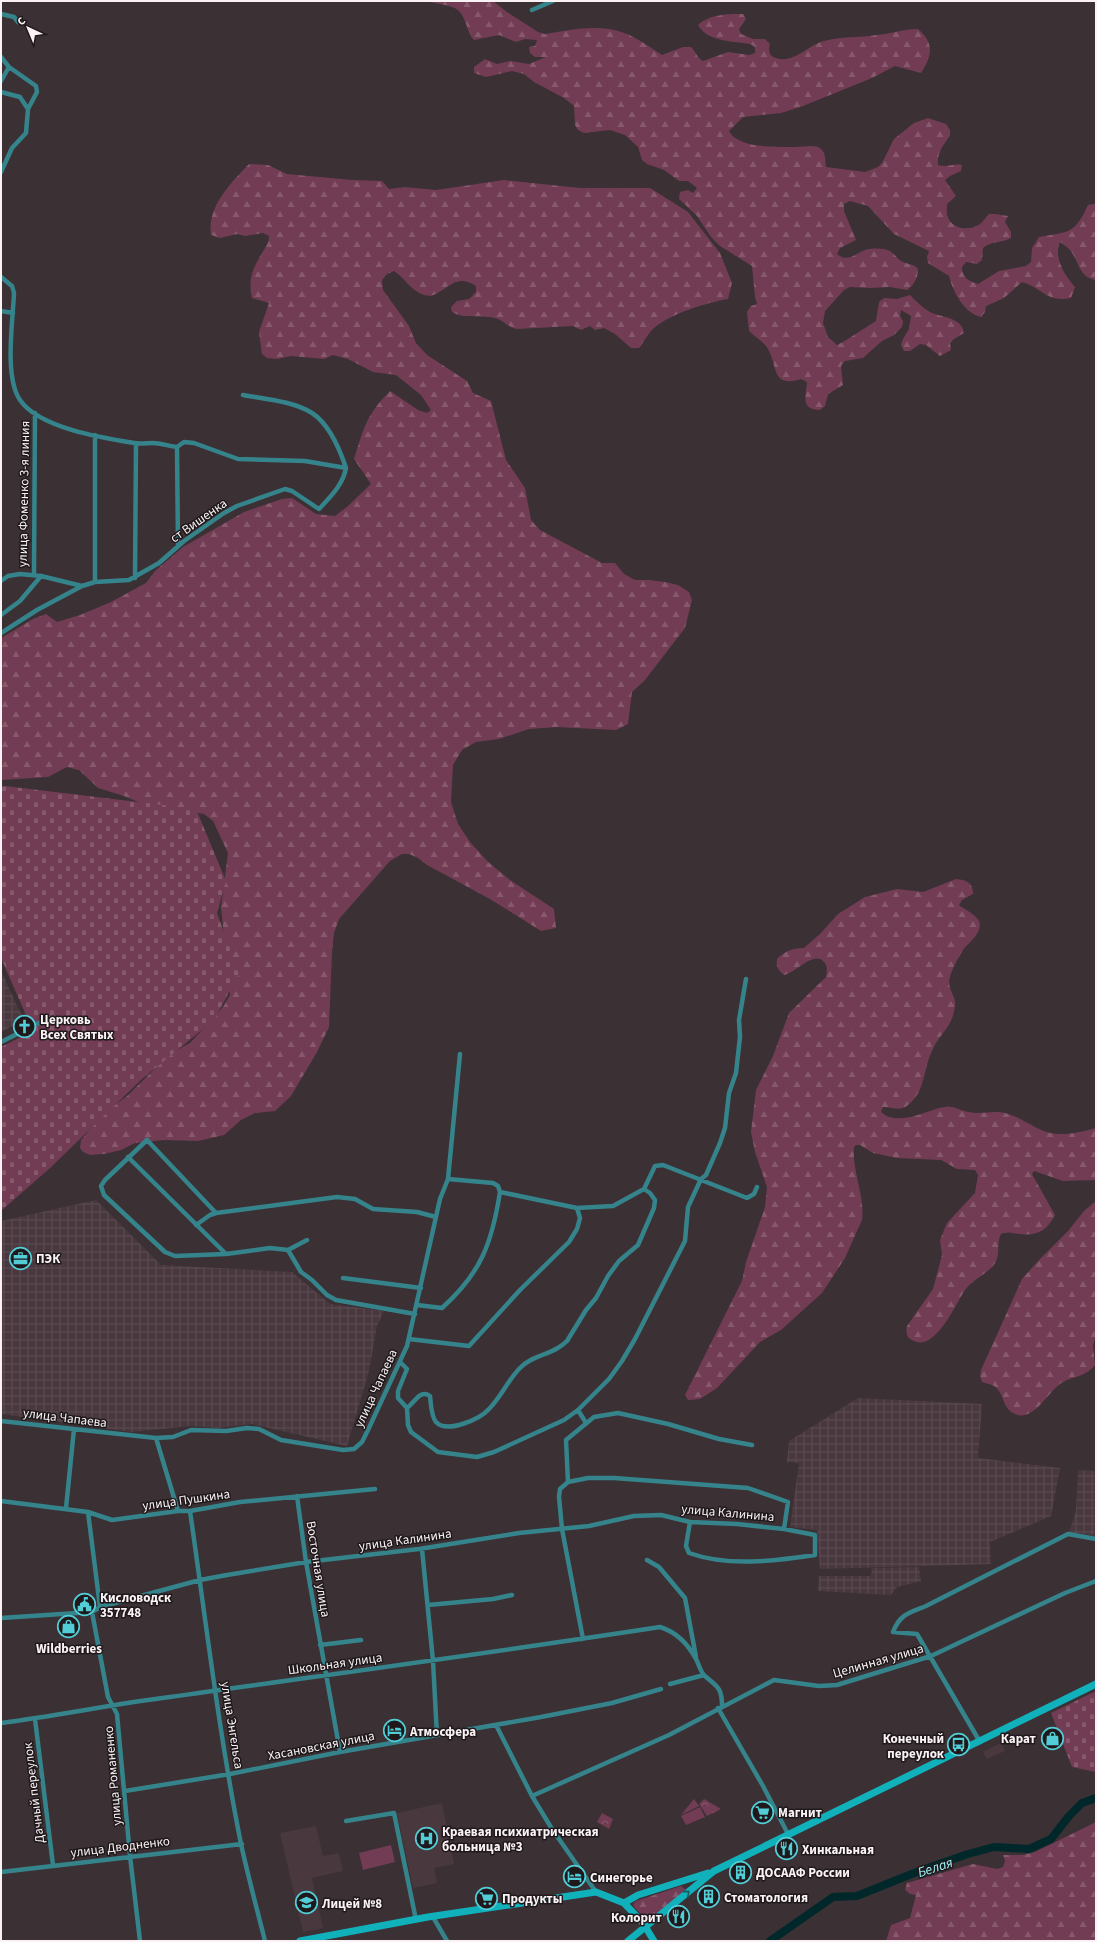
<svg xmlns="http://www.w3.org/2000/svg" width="1097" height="1942" viewBox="0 0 1097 1942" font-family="'Source Sans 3',sans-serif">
	<defs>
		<pattern id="industrial-grid" width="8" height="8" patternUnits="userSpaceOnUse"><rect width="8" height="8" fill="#4a383f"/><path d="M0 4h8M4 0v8" fill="none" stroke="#5c4c52"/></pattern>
		<pattern id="forest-firs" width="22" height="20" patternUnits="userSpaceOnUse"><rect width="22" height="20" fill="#723c54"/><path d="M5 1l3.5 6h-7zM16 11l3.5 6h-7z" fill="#87596d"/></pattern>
		<pattern id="cemetery-stones" width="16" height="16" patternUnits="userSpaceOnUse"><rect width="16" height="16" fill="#723c54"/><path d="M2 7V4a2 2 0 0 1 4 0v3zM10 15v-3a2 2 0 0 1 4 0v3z" fill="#87596d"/></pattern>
		<pattern id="park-crowns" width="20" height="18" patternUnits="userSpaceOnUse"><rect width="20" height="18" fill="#723c54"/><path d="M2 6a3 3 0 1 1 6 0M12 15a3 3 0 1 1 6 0" fill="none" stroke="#87596d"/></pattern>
	</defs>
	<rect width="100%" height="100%" fill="#3b3034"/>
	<path fill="#4a383f" d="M1001,1743L1005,1751L987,1759L983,1752Z
		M442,1803L454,1864L434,1868L437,1883L413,1888L397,1813Z
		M316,1826L323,1856L339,1853L343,1871L312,1878L323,1928L303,1932L280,1833Z"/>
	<path fill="url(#industrial-grid)" d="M1,971L24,1020L1,1032Z
		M96,1200L161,1265L292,1272L330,1304L384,1311L377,1326L369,1371L347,1446L252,1424L218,1428L190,1426L132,1432L1,1414V1221Z
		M858,1398L982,1404L978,1458L1060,1468L1051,1516L990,1542L991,1564L820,1569L817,1530L790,1527L799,1463L787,1462L789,1441Z
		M1078,1470L1096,1471V1536L1069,1532L1076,1511Z
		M919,1567L921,1581L897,1587L891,1595L818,1591L819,1576H871L872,1568Z"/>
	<path fill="url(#forest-firs)" d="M428,1H493L507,12L538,32L545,34C572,30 600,23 627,34C639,39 651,48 662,55L683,47H691C696,52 697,58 703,61L728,52L749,55L755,53V47L750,44C733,41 707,42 698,25C710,14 727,14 743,14L746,19L739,29L741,34L753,39H765L770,44C768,50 769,56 776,58C794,64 808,45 824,41C841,36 859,38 876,35C890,34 903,29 918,29C935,44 932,55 921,73L895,66L872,78L803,106L781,113L743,117L729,131C738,149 779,147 797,147C804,147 815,144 821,149C826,153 825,161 826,167L865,172L878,167L882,163L894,139L914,123L928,118L946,124L950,130V136C943,145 937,153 938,165C947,168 953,163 962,165L961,171L950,176L945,180L956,196L947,204C947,208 946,214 948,217C952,230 971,231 980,224C984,221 986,217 989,214H995L1008,216L1005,222L1011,232V238C1002,243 991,241 983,248L982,260L977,264L966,262L962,267C962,277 968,281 978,284L999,271L1026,266L1031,262L1032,248L1039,237C1070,231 1074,235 1088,205L1094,204L1096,205V280C1079,278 1079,261 1070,250C1067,247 1063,244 1060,242C1053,257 1065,276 1075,287L1071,298C1046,303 1043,288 1022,282L1004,298L986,306L985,312L981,317C964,313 953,292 949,276L928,263L927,257L929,251L894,234L868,206L850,201L844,204V211L856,240L840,248L837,254C848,263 854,254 865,250C870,248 882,248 887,250C894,252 896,258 901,261C908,265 913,263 918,269C918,278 914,285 907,290L890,287L869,288L850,287L844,290L825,311L823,323L828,337L837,345L843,342L876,321L879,302L884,298L897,299L910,295C916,301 923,308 930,312C942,318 962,317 964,333L954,339L950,343L951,350L940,356L926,345L920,344L910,351H904L901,345L903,339L909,329L911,316L901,310L900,316L903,321L902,327L894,335L882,341L863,358L845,361L841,366L843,385L828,394L825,406L820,410C800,409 806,397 807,382L801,379C769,389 779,363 766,346C762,341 754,336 749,331L747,312L751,306L757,304L755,297L752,266L720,246L711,237L697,216L679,199L680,192L688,190L693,193L697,188L688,181H679L664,170L647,164L642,160L638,147L625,135L610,130L584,133L578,130L575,125L574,106L564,98L534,82L524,74L512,71L486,77L474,73V67L485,59L497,64L510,61L529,64L546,57H535L530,53L529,47L535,46L537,40L525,39L516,42L499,35L474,40C466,32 467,18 458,10C450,4 437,5 428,1Z
		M249,164L268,165L287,174L352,180L382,181L389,189L405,187L436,190L504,180L580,188H650L688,212L720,253L732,283L728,299C706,303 672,313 654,328C648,333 644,342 639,348H631L615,334L604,328L595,330L590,326L581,330L573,326L517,329C509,327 507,324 500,320C487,313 463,320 452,312L451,307L457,301L469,299L476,292V286C452,269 442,301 424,295C411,291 405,278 394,271L387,274L382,280L383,290L409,326L416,343L427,355L467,381L473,393L491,401L506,460L525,488L531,520L540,530L602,563H615L624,574L635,580H649L665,582L678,585L689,592L692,600L685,628L645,680L632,692L628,724L616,730L557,727L529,729L499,739L476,742L462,750L453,765L451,802L458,824L470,842L488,862L510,880L554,909L556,928L541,931L490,899L427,865L418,858L409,854H402L390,861L339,919L334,933L332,952L329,1027L317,1052L291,1096L275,1111L255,1113L241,1120L224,1135L198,1141L164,1140L135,1143L121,1150L104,1154L90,1155L83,1152L80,1148L81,1140L103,1114L127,1096L170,1054L190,1043L223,1007L230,995L221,907L228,853L213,821L204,814L146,805L124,796L98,788L79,770L67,767L48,777L1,780V638L33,619L46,614L57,622L80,615L111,602L146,583L155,571L183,547L244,512L282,499L292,498L316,514L335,516L348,506L371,484L354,459C364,428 366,415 390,391L418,410L427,413L431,410L421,395L396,375L373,372L348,359L333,355L324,359L291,356L277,359L267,358L262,354L259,332L269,303L252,298C248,279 252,270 262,253C265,248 269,243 269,236L263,233L245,236L237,234L220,238L211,235C207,206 231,183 249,164Z
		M956,879C966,880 973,882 973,894L962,900L959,905C965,910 980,916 980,925C979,936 969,942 963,950C958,958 952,969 950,977C946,988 957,997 955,1006C952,1029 940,1032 932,1051C923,1069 926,1091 908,1105C900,1112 892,1107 883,1107L881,1112C896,1126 922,1113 939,1108C955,1104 956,1110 969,1112C981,1115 996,1109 1008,1114C1022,1118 1034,1128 1047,1132C1062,1137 1081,1132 1096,1128V1180L1063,1181L1034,1171L1032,1174L1055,1215C1047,1231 1037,1236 1019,1234C1012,1233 1008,1231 1001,1234C996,1244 1001,1253 995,1263C989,1273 973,1279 965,1290C956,1303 935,1354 912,1340C906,1337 906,1332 907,1326L933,1289L942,1255L940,1240L947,1223L975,1193L978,1175L975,1170L957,1169L941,1160L897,1158L873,1153L860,1145H856L854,1147C852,1172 865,1195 862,1220L845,1258L822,1293L781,1330L760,1342L717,1388L700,1399L688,1400L685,1395L742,1281L746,1262L765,1207L767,1187L755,1152L751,1132L756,1090L773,1056L789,1013L826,977C827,971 828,966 824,962C814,950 796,973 784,975C778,970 776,967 777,959C784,951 794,948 804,948L821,933L838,914L865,897L897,889L923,892Z
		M1096,1201V1333L1093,1346L1095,1365C1083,1379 1073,1375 1060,1384C1049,1392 1041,1408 1028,1414C1023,1416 1018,1416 1013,1413C1002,1407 1004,1392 994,1386C991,1384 985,1383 982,1382L980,1376L981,1370L1022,1279L1040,1259L1068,1231L1084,1211Z
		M1096,1822V1941H886L891,1925L910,1918L916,1895L910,1894L905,1890L907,1883L973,1864L997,1869L1003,1867L1005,1861L1003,1855H1023L1035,1852Z
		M681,1886L685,1889L684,1892L648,1921L634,1907L633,1904L636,1901Z"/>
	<path fill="url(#cemetery-stones)" d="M5,786L196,809L226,881L217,913L239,974L214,1020L142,1079L50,1168L1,1211V1047L33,1031L1,958V787Z
		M1096,1691V1772L1072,1767L1051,1713Z"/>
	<path fill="url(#park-crowns)" d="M694,1799L699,1806L681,1815Z
		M704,1799L721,1809L707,1816L699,1804Z
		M602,1813L613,1819L609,1829L597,1822Z"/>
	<path fill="#723c54" d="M700,1807L705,1817L686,1825L681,1816Z
		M391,1845L395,1862L363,1870L359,1853Z"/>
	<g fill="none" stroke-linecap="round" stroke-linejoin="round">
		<path stroke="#00282b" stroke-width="8" d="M770,1941L833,1897L857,1896L919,1871L968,1854L994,1847L1029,1849L1051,1839L1069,1816L1082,1803L1096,1798"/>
		<path stroke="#35848b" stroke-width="4.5" d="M532,10L553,1
			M1,14L14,17L18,22
			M1,57L9,67L36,86L37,92L28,109L26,133L12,148L1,172
			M1,81L9,67
			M1,92L20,97L28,109
			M1,277L12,286L14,293C13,320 4,377 20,400C39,428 103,438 134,443C140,444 147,443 153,443C160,443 169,446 177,447L184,442L194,443L238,459L305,461L346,468
			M1,311L13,313
			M95,435V582
			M177,447L178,546
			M34,575L35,413
			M135,578L136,444
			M1,581L8,576L20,574L41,576L82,586L95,582L129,580L159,563L184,541L224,513L237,506L285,489L292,491L319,509C330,497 343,485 346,468C340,450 329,424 312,413C293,401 264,399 243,395
			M1,615L20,601L41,576
			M1,633L37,610L82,586
			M1,1042L49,1018
			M128,1157L226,1254L175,1256L165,1252L104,1195L101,1186L105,1180L147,1140L216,1213
			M448,1179L493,1183L498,1186L500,1192
			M500,1192L577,1208L613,1206L644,1189
			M196,1225L210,1215L216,1213L337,1197L355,1199L373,1209L417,1212L436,1217
			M288,1250L301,1272L312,1280L327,1295L336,1300L415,1314
			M226,1254L270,1248L288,1250L307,1240
			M343,1278L421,1288
			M417,1305L442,1308C481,1273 492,1243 500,1192
			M409,1339L469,1346L520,1290L569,1242L577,1229L580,1218L577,1208
			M400,1362L407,1369L398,1391V1398L407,1408L408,1425L411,1432L438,1452L477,1457L494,1452L564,1420L578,1410L609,1379L622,1361L635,1339L685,1241L688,1207L701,1179L706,1175L720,1143L725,1128L729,1093L736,1073L740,1037L739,1020L746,979
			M407,1408C415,1402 420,1389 430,1396C431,1404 431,1416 436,1422C447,1434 480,1419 489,1409C501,1397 508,1380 520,1368C535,1353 552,1356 567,1341L586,1310L596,1298L608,1276L619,1261L638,1245L654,1208L655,1200L650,1193L644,1189L655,1166L663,1165L747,1198L754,1194L757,1187
			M578,1410L586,1423
			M1,1421L156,1438L173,1437L191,1430L226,1431L247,1428L259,1429L281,1440L343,1450L354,1449L362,1442L368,1430L407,1346L440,1199L448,1179L460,1054
			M156,1438L178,1511
			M568,1482L588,1478H614L748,1488L788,1502L784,1529
			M568,1482L566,1440L594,1417L618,1413L668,1424L719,1439L752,1445
			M568,1482L560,1489L559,1497L562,1529L583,1639
			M297,1496L306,1562L340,1752
			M1,1501L88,1512L112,1520L178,1511H190L240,1502L375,1489
			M66,1508L74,1429
			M190,1511C206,1622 219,1734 241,1844C248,1876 257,1909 265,1941
			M88,1512L100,1607
			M422,1549L433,1661L437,1736
			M647,1560L659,1567L685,1598L696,1657
			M428,1605L493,1599L512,1595
			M92,1612L108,1697L117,1714L130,1856L140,1941
			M1,1618L92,1612L100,1607L200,1580L227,1575L306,1562L419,1549L519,1533L589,1526L634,1516L661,1515L690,1522L737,1524L784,1529L815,1535V1555C775,1561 728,1567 689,1553L686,1546L690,1522
			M320,1645L361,1640
			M670,1684L704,1675
			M718,1708L763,1786L788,1834
			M35,1719L53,1865
			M1,1723C57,1716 113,1704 170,1697C333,1674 497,1652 660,1627C676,1632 688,1644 696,1659C699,1664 700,1672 705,1676C717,1687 722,1687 722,1706
			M496,1725L532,1796L552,1829L596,1892
			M980,1742L917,1634L893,1632C900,1614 909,1613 926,1606L1068,1534L1096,1539
			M125,1791L230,1774L340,1752L541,1717L612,1703L661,1689
			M532,1796L669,1735L774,1680L819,1686L837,1685L931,1656L1065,1593L1096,1581
			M346,1821L394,1813L416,1920
			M1,1872L242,1844
			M433,1917L447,1941"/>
		<path stroke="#11b1bc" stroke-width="7" d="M624,1903L638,1895L708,1873
			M300,1941L428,1917L596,1892L624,1903L643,1923L654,1941
			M628,1941L714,1871L1096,1684"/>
	</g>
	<defs><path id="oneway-chevron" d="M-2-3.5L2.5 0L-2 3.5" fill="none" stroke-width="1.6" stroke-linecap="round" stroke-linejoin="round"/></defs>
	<use stroke="#195d63" href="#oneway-chevron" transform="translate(687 1893) rotate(-40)"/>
	<defs>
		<symbol id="church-ring" viewBox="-11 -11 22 22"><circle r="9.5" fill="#1f191b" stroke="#52ccd5" stroke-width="1.5"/><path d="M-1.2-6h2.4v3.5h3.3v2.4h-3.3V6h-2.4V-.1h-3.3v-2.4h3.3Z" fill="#52ccd5"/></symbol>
		<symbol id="office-ring" viewBox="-11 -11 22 22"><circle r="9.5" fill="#1f191b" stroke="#52ccd5" stroke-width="1.5"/><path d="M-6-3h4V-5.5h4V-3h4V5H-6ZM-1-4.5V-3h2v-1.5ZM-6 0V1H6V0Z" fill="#52ccd5"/></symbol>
		<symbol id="civic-ring" viewBox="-11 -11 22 22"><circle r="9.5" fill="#1f191b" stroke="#52ccd5" stroke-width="1.5"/><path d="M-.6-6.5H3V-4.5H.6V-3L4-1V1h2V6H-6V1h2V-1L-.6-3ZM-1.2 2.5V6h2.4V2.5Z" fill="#52ccd5"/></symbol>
		<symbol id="shop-ring" viewBox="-11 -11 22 22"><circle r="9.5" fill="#1f191b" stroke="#52ccd5" stroke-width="1.5"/><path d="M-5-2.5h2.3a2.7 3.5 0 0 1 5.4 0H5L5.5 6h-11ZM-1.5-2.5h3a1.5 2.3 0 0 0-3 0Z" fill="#52ccd5"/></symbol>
		<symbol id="hotel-ring" viewBox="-11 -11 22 22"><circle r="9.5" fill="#1f191b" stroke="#52ccd5" stroke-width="1.5"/><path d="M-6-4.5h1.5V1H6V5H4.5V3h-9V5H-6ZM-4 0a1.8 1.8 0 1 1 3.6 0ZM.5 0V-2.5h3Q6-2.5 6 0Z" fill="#52ccd5"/></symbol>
		<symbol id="bus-ring" viewBox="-11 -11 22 22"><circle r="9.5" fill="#1f191b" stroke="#52ccd5" stroke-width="1.5"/><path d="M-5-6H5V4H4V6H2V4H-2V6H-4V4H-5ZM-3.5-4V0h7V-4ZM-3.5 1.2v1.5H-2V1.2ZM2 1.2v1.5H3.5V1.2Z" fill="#52ccd5"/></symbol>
		<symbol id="supermarket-ring" viewBox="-11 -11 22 22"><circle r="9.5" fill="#1f191b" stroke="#52ccd5" stroke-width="1.5"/><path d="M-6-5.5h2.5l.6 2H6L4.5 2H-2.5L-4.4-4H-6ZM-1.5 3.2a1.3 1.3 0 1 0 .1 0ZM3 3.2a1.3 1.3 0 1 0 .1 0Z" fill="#52ccd5"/></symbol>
		<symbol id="hospital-ring" viewBox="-11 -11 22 22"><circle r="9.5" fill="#1f191b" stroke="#52ccd5" stroke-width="1.5"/><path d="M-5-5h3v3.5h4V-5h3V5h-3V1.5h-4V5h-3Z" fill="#52ccd5"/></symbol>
		<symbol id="restaurant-ring" viewBox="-11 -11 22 22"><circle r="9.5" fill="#1f191b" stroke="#52ccd5" stroke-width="1.5"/><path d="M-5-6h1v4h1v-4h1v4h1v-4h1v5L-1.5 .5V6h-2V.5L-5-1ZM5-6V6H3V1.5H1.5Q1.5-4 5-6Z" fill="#52ccd5"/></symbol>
		<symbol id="building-ring" viewBox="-11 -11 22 22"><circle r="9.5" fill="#1f191b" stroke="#52ccd5" stroke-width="1.5"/><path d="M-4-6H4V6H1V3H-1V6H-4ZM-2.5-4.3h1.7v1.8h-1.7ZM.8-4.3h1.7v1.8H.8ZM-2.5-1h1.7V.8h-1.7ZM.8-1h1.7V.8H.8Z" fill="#52ccd5"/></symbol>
		<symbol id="school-ring" viewBox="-11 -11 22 22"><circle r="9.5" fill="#1f191b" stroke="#52ccd5" stroke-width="1.5"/><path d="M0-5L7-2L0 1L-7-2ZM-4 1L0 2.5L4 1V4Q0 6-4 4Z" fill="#52ccd5"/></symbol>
	</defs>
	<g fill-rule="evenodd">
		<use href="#church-ring" x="12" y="1014" width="25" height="25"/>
		<use href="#office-ring" x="8" y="1246" width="25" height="25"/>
		<use href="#civic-ring" x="72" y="1592" width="25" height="25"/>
		<use href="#shop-ring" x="56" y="1614" width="25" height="25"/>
		<use href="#hotel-ring" x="382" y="1718" width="25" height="25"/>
		<use href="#shop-ring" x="1040" y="1726" width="25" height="25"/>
		<use href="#bus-ring" x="946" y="1732" width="25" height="25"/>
		<use href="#supermarket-ring" x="750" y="1800" width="25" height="25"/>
		<use href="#hospital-ring" x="414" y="1826" width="25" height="25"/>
		<use href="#restaurant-ring" x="774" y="1836" width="25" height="25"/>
		<use href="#building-ring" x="728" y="1860" width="25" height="25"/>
		<use href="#hotel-ring" x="562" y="1864" width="25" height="25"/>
		<use href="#building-ring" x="696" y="1884" width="25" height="25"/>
		<use href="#supermarket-ring" x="474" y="1886" width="25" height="25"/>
		<use href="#school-ring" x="294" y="1890" width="25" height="25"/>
		<use href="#restaurant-ring" x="666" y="1904" width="25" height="25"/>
	</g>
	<g text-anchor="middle" stroke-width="3" stroke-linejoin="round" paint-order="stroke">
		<g font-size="13" fill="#faf2f5" stroke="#1f191b">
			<text transform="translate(23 494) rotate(-89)" y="5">улица Фоменко 3-я линия</text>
			<text transform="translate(198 520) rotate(-35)" y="5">ст Вишенка</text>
			<text transform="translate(375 1388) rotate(-65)" y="5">улица Чапаева</text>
			<text transform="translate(65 1417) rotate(7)" y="5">улица Чапаева</text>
			<text transform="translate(186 1499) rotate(-8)" y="5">улица Пушкина</text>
			<text transform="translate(728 1512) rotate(5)" y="5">улица Калинина</text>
			<text transform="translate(405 1539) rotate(-8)" y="5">улица Калинина</text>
			<text transform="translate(319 1569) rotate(81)" y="5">Восточная улица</text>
			<text transform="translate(878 1660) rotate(-16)" y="5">Целинная улица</text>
			<text transform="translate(335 1663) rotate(-8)" y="5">Школьная улица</text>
			<text transform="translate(233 1725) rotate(81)" y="5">улица Энгельса</text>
			<text transform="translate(321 1745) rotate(-11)" y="5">Хасановская улица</text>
			<text transform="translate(112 1776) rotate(-95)" y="5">улица Романенко</text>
			<text transform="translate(33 1793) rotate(-97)" y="5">Дачный переулок</text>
			<text transform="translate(120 1846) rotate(-7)" y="5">улица Дводненко</text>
		</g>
		<g font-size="13" font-weight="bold" fill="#faf2f5" stroke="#1f191b" text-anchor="start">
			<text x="40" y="1024">Церковь<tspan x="40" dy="15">Всех Святых</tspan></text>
			<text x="36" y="1263">ПЭК</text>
			<text x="100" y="1602">Кисловодск<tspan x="100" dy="15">357748</tspan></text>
			<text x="69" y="1653" text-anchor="middle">Wildberries</text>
			<text x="410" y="1736">Атмосфера</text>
			<text x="944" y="1743" text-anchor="end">Конечный<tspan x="944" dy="15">переулок</tspan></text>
			<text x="1036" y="1743" text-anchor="end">Карат</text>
			<text x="778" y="1817">Магнит</text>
			<text x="442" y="1836">Краевая психиатрическая<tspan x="442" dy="15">больница №3</tspan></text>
			<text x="802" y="1854">Хинкальная</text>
			<text x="756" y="1877">ДОСААФ России</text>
			<text x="590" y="1882">Синегорье</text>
			<text x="724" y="1902">Стоматология</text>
			<text x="502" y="1903">Продукты</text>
			<text x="322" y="1908">Лицей №8</text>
			<text x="662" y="1922" text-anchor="end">Колорит</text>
		</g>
		<g font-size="14" font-style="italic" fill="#9df4fc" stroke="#1f191b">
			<text transform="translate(935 1867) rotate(-18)" y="5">Белая</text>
		</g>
	</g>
	<rect width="1097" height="1942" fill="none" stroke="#faf2f5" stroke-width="4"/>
	<g transform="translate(28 28) rotate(316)" stroke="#1f191b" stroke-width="3" paint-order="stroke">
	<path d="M0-3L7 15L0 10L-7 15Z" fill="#faf2f5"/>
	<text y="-6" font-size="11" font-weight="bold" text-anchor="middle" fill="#faf2f5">С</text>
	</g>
</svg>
